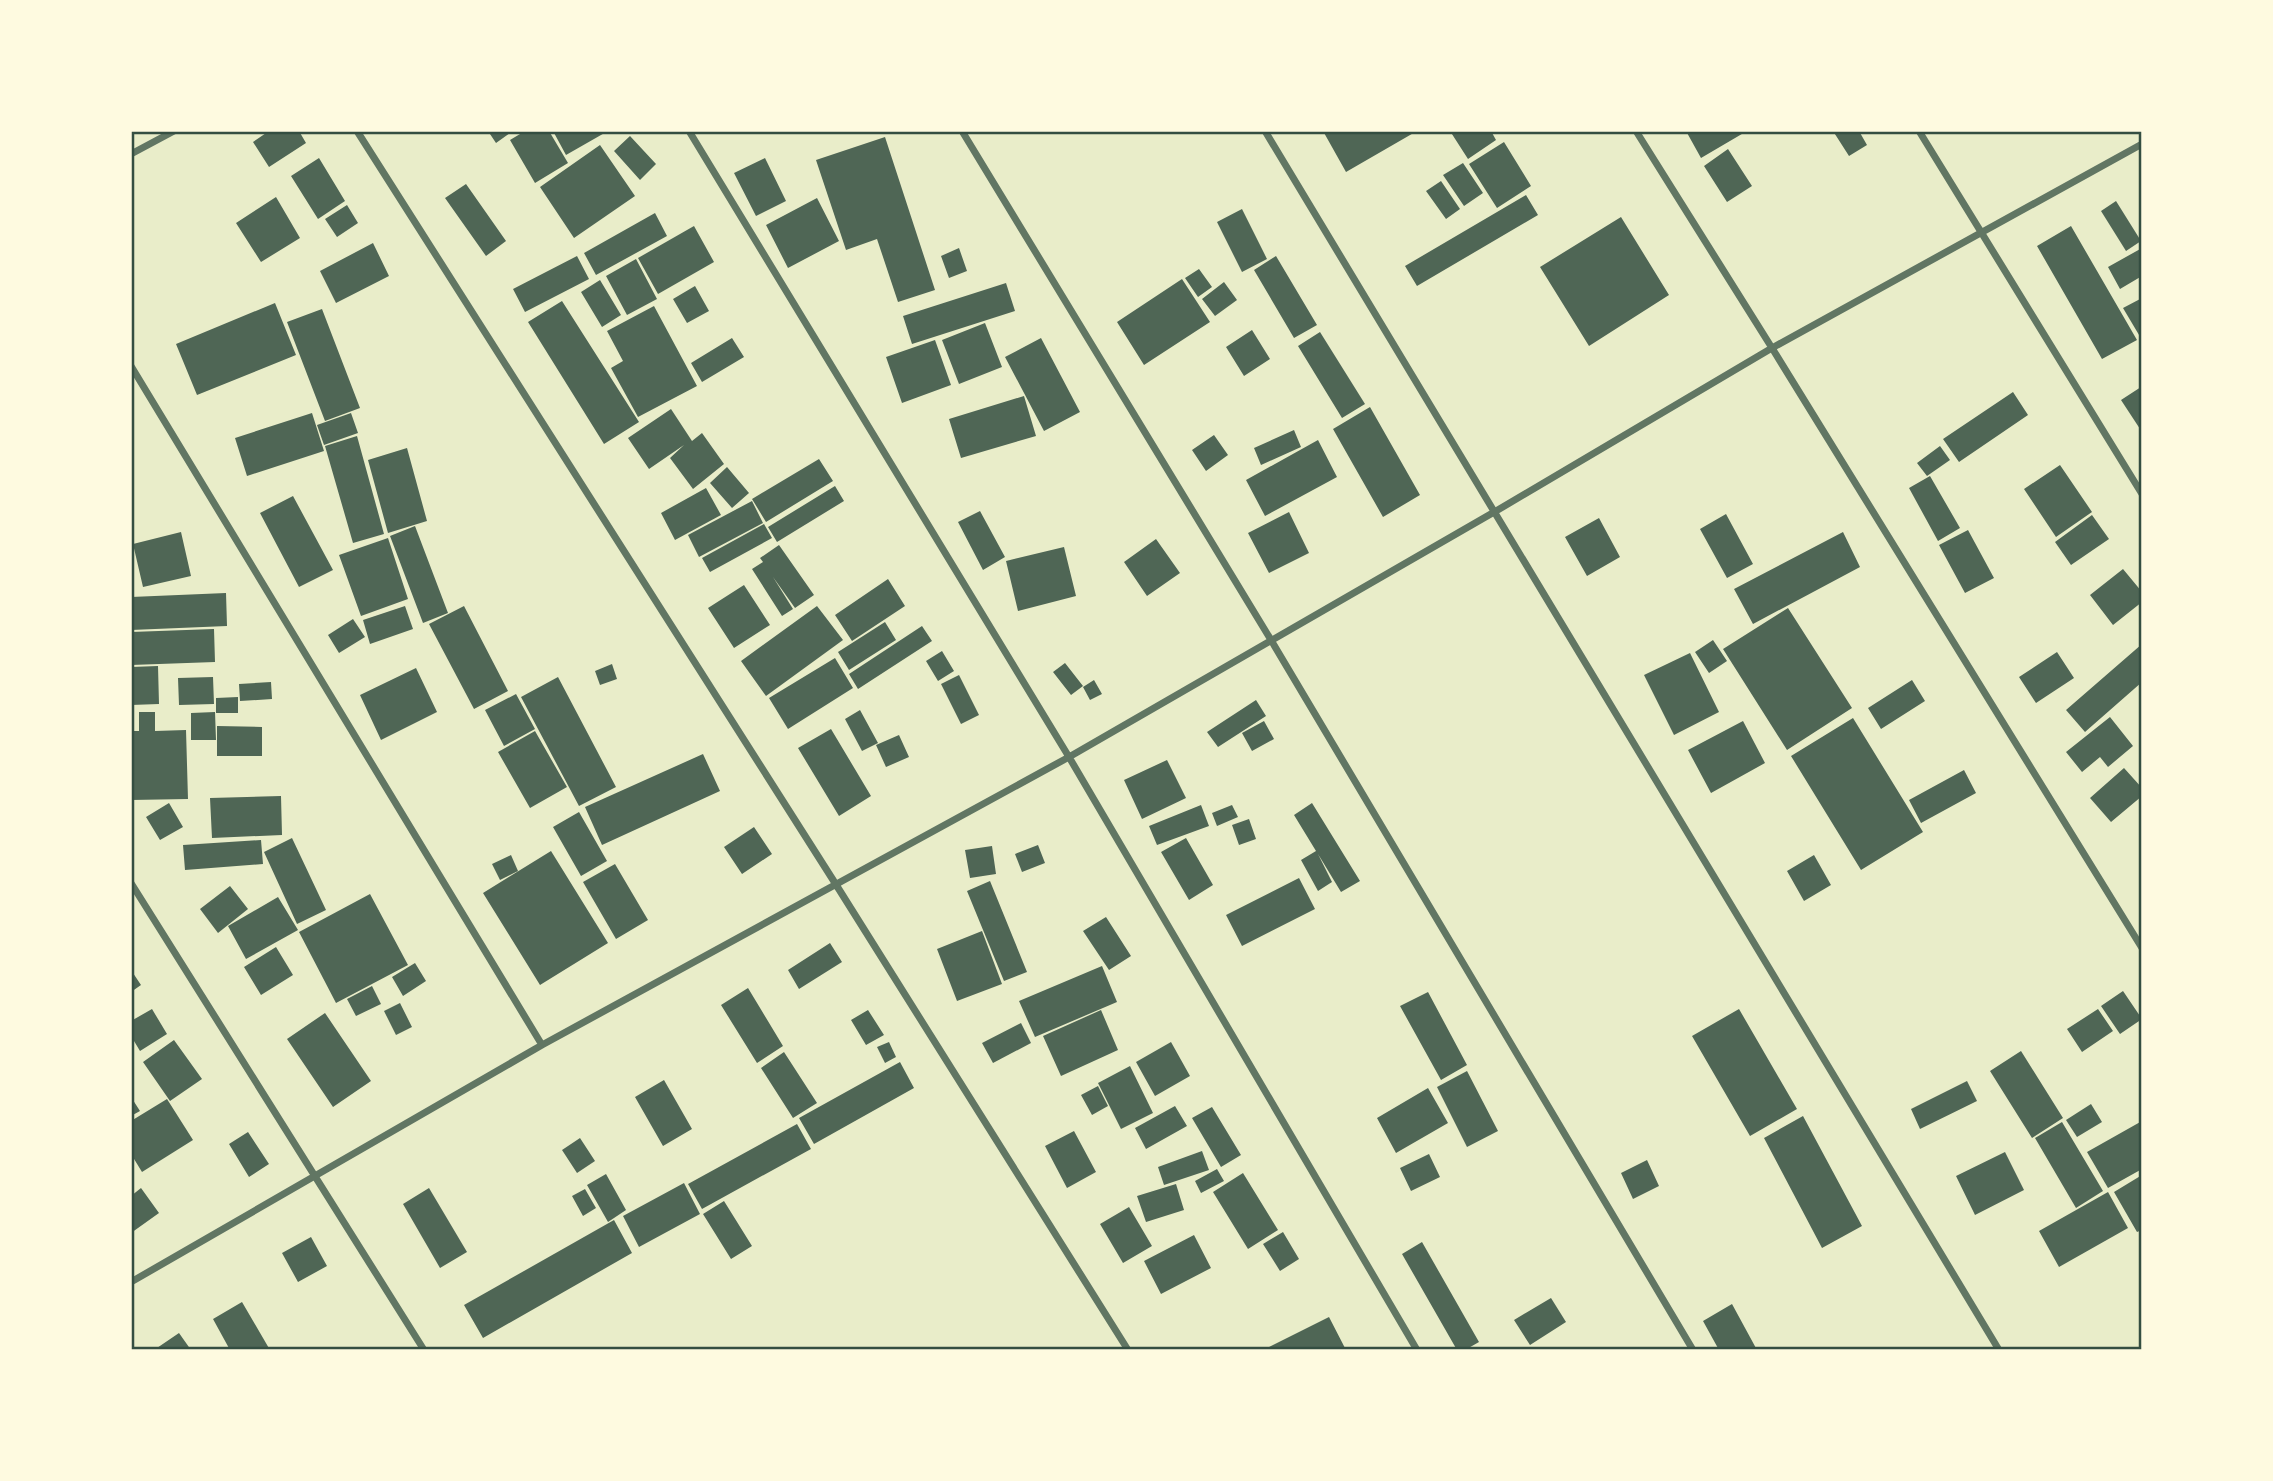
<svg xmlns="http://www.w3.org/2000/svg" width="2273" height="1481" viewBox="0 0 2273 1481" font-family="'DejaVu Sans',sans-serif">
	<rect width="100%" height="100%" fill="#e9edc9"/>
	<path fill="#4f6655" d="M269,131H299L306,143L269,167L253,142Z
		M488,131H513L496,143Z
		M525,131H549L568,163L535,183L510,140Z
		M553,131H608L566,155Z
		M1323,131H1417L1346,172Z
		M1450,131H1491L1496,140L1468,159Z
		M1686,131H1747L1701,158Z
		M1833,131H1859L1867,145L1849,156Z
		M630,136L656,164L640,180L614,151Z
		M885,137L935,290L898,302L877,239L846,250L816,160Z
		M1504,142L1531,186L1497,208L1469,164Z
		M600,145L635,196L574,238L540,187Z
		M1728,149L1752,186L1727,202L1704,166Z
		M319,158L345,201L318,219L291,176Z
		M765,158L786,201L756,216L734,173Z
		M1463,163L1483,193L1464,206L1443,175Z
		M1441,181L1460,209L1446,219L1426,191Z
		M466,184L506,241L486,256L445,198Z
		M1526,195L1538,215L1417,286L1405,266Z
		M276,197L300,238L261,262L236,223Z
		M817,198L839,241L788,268L766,225Z
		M2116,201L2141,241L2126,251L2101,211Z
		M347,205L358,223L337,237L325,219Z
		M1242,209L1267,259L1242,272L1217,222Z
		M655,213L667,236L596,275L584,253Z
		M1621,217L1669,295L1589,346L1540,267Z
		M694,226L714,262L658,294L638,258Z
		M2071,226L2137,340L2102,359L2037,246Z
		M373,243L389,276L336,303L320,271Z
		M959,248L967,271L949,278L941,256Z
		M2142,248V276L2120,289L2108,267Z
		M577,256L589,279L525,312L513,289Z
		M1276,256L1317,325L1294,338L1254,270Z
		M636,259L657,299L627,315L606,276Z
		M1199,269L1212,287L1198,297L1185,278Z
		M1182,279L1210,322L1144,365L1117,322Z
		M600,280L621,315L602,327L581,292Z
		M1224,282L1237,300L1215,316L1202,299Z
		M1006,283L1015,311L912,344L903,316Z
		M695,286L709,311L687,323L673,299Z
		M2142,298V340L2123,308Z
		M562,301L639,422L604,444L528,322Z
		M275,303L296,355L197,395L176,344Z
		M654,306L697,386L638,417L611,368L623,361L607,331Z
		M322,309L360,408L325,421L287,322Z
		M985,323L1002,367L959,384L942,340Z
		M1252,330L1270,359L1244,376L1226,347Z
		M1320,332L1365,404L1342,418L1298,346Z
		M732,338L744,357L702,382L691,363Z
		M1041,338L1080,412L1044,431L1005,357Z
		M935,340L951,385L902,403L886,357Z
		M2141,387L2142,389V432L2121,400Z
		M2013,392L2028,415L1959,462L1943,439Z
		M1024,396L1036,436L961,458L949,419Z
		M1370,407L1420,495L1383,517L1333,429Z
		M671,409L692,441L702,433L724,464L693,489L670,458L684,445L649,469L628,438Z
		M312,413L324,451L247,476L235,438Z
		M351,413L358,433L324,445L317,425Z
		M1294,430L1301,447L1261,465L1254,448Z
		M1214,435L1228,455L1206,471L1192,450Z
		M357,436L384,534L353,543L325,446Z
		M1318,440L1337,477L1265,516L1246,480Z
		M1940,446L1950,460L1927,476L1917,463Z
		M407,448L427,521L388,533L368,460Z
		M819,459L833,481L766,522L752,499Z
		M2060,465L2092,512L2056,537L2024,489Z
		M727,467L749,493L732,508L710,483Z
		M1930,476L1960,528L1938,541L1909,488Z
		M835,486L844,501L777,542L768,527Z
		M706,488L721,515L675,540L661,513Z
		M293,496L333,570L299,587L260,513Z
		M752,501L763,523L699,557L688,535Z
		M980,511L1005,557L983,570L958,522Z
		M1289,512L1309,553L1269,573L1248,533Z
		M1726,514L1753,564L1727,578L1700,529Z
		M2092,515L2109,539L2071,565L2055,542Z
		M1599,518L1620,557L1587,576L1565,537Z
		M764,524L772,538L710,572L702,558Z
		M415,526L448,613L423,623L390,536Z
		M1968,530L1994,578L1965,593L1939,545Z
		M181,532L191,576L143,587L133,544Z
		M1843,532L1860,567L1753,624L1734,589Z
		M388,538L408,599L361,616L339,555Z
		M1156,539L1180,573L1147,596L1124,562Z
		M779,545L814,595L795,608L773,577L793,609L782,616L752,569L763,562L760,558Z
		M1064,547L1076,596L1018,611L1006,561Z
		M2123,569L2142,592V602L2113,625L2090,595Z
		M888,579L905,606L852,641L835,615Z
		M744,585L770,625L734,648L708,608Z
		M226,593L227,626L131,630V597Z
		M405,606L413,629L370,644L363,620Z
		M464,606L508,691L474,709L429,624Z
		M817,606L843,640L766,696L741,661Z
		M1788,608L1852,708L1787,750L1723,649Z
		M353,619L365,637L339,653L328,635Z
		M885,622L896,640L849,670L838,652Z
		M922,626L932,641L858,689L849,674Z
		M214,629L215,662L131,665V632Z
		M1713,640L1727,661L1709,673L1695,652Z
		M2142,644V682L2085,732L2066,710Z
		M942,651L954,671L938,681L926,661Z
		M2057,652L2074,678L2036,703L2019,677Z
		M1690,653L1719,712L1674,735L1644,675Z
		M835,658L853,688L788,729L769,698Z
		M1065,663L1083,686L1071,695L1053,672Z
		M612,664L617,679L600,685L595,671Z
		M158,666L159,704L131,705V667Z
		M416,668L437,712L381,740L360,695Z
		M959,675L979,715L961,724L941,684Z
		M213,677L214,704L179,705L178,678Z
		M558,677L616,787L579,806L521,697Z
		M1094,680L1102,694L1090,700L1083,687Z
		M1912,680L1925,701L1881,729L1868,708Z
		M271,682L272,699L240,701L239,684Z
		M516,694L535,729L504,746L485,710Z
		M238,697V713H216V698Z
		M1256,700L1266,716L1218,747L1207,732Z
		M860,710L878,743L862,751L845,719Z
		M139,712H155V731L186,730L188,799L131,800V731H139Z
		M215,712L216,740H191V713Z
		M2110,717L2133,746L2108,767L2100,757L2082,772L2066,752Z
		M1853,718L1923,832L1861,870L1791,756Z
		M1264,721L1274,739L1252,751L1242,733Z
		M1743,721L1765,763L1711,793L1688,750Z
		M217,726L262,727V756H217Z
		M831,729L871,796L839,816L798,748Z
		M535,731L567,787L530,808L498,752Z
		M899,735L909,757L886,767L876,745Z
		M703,754L720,791L602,845L585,807Z
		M1167,760L1186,798L1142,819L1124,780Z
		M2124,768L2142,788V796L2111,822L2090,798Z
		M1964,770L1976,793L1921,823L1909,800Z
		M281,796L282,835L212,838L210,798Z
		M169,803L183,827L160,840L146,817Z
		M1312,803L1360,881L1341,892L1318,854L1332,882L1318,891L1301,860L1316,851L1294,815Z
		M1201,805L1209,826L1157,845L1149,826Z
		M1232,805L1238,817L1217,826L1212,813Z
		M579,812L607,861L581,876L553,827Z
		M1249,819L1256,839L1239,845L1232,825Z
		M754,827L772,854L742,874L724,847Z
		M292,838L326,910L297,924L264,852Z
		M1186,838L1213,885L1189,900L1161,852Z
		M261,840L263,864L185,870L183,845Z
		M1038,845L1045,863L1022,872L1015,854Z
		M992,846L996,874L970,878L965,850Z
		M551,851L608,943L540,985L483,893Z
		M511,855L518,871L500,880L492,864Z
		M1814,855L1831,885L1804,901L1787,871Z
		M615,864L648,920L616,939L583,882Z
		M1299,878L1315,909L1242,946L1226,915Z
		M990,881L1027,972L1004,981L967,891Z
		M230,886L248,909L218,933L200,909Z
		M370,894L408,965L336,1003L299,932Z
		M278,897L298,930L246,959L228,926Z
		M1106,917L1131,956L1109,970L1083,931Z
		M982,931L1002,984L957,1001L937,949Z
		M830,943L842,962L799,989L788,970Z
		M276,947L293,975L261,995L244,967Z
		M415,963L426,981L403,996L392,977Z
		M1102,966L1117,1002L1035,1037L1019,1001Z
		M131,970L141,985L131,992Z
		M372,986L381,1004L356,1016L347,999Z
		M748,988L783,1046L757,1063L721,1005Z
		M2123,991L2142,1019L2120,1034L2101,1006Z
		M1428,992L1467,1065L1441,1080L1400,1006Z
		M400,1003L412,1027L396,1035L384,1011Z
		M152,1009L167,1034L140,1051L131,1036V1021Z
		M1739,1009L1797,1109L1750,1136L1692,1036Z
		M2098,1009L2113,1031L2082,1052L2067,1029Z
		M868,1010L884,1035L866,1045L851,1020Z
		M1101,1010L1118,1050L1061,1076L1043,1036Z
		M325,1013L371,1081L333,1107L287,1039Z
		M1021,1023L1031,1043L993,1063L982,1043Z
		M174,1040L202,1079L170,1101L143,1062Z
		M889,1042L896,1057L885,1063L877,1047Z
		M1171,1042L1190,1076L1155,1096L1136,1062Z
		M2021,1051L2063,1118L2032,1138L1990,1071Z
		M784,1052L817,1103L793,1118L761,1068Z
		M900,1062L914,1088L814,1144L799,1118Z
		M1130,1066L1153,1113L1121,1129L1098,1083Z
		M1467,1071L1498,1131L1467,1147L1437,1087Z
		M664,1080L692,1129L663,1146L635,1097Z
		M1967,1081L1977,1101L1920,1129L1911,1109Z
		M1098,1086L1108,1106L1092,1115L1081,1095Z
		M1428,1088L1448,1123L1396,1153L1377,1118Z
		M131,1097L140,1111L131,1116Z
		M167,1099L193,1140L142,1172L131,1154V1121Z
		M2091,1104L2102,1122L2077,1137L2066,1120Z
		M1175,1106L1187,1126L1146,1149L1135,1128Z
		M1212,1107L1241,1155L1221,1167L1192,1118Z
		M1803,1116L1862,1226L1822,1248L1764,1138Z
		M2142,1121V1169L2108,1188L2087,1152Z
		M2062,1122L2103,1191L2076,1208L2035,1138Z
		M797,1124L811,1149L702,1209L688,1184Z
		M1074,1131L1096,1172L1067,1188L1045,1146Z
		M248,1132L269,1164L249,1177L229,1144Z
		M580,1138L595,1161L577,1173L562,1150Z
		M1202,1151L1209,1170L1164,1185L1158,1167Z
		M2005,1152L2024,1190L1975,1215L1956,1176Z
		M1429,1154L1440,1177L1411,1191L1400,1168Z
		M1647,1160L1659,1186L1633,1199L1621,1173Z
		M1217,1169L1224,1181L1201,1193L1195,1181Z
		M1243,1173L1278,1230L1248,1249L1213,1192Z
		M606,1174L626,1210L608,1222L587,1185Z
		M2142,1175V1230L2137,1232L2114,1192Z
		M684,1183L700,1214L639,1247L623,1216Z
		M1176,1184L1184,1210L1146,1222L1137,1196Z
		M141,1188L159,1213L131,1233V1196Z
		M429,1188L467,1252L440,1268L403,1204Z
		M585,1189L596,1208L583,1216L572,1196Z
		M2108,1192L2128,1228L2059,1267L2039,1231Z
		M724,1201L752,1246L731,1259L703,1214Z
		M1129,1207L1152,1246L1123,1263L1100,1224Z
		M614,1220L632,1253L483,1338L464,1305Z
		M1283,1232L1299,1259L1280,1271L1263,1244Z
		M1194,1235L1211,1268L1161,1294L1144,1261Z
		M311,1237L327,1266L298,1282L282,1253Z
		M1422,1242L1479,1342L1465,1350H1457L1402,1254Z
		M1551,1298L1566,1322L1530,1345L1514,1320Z
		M242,1302L270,1350H230L213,1319Z
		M1732,1304L1757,1350H1719L1703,1321Z
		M1329,1317L1346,1350H1263Z
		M179,1333L191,1350H154Z"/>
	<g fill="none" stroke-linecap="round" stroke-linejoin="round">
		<path stroke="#617663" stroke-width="7" d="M357,131L835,883L1128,1350
			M689,131L1069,757L1417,1350
			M962,131L1271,640L1693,1350
			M1265,131L1999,1350
			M1636,131L1772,348L2142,948
			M1919,131L2142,494
			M131,154L174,131
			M131,366L542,1045
			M131,883L424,1350
			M131,1282L542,1045L1069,757L1496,511L1772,348L2142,144"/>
	</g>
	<rect width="2273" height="1481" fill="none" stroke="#fefae0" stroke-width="266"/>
	<rect x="133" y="133" width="2007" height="1215" fill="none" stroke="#344e41" stroke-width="2.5"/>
</svg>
